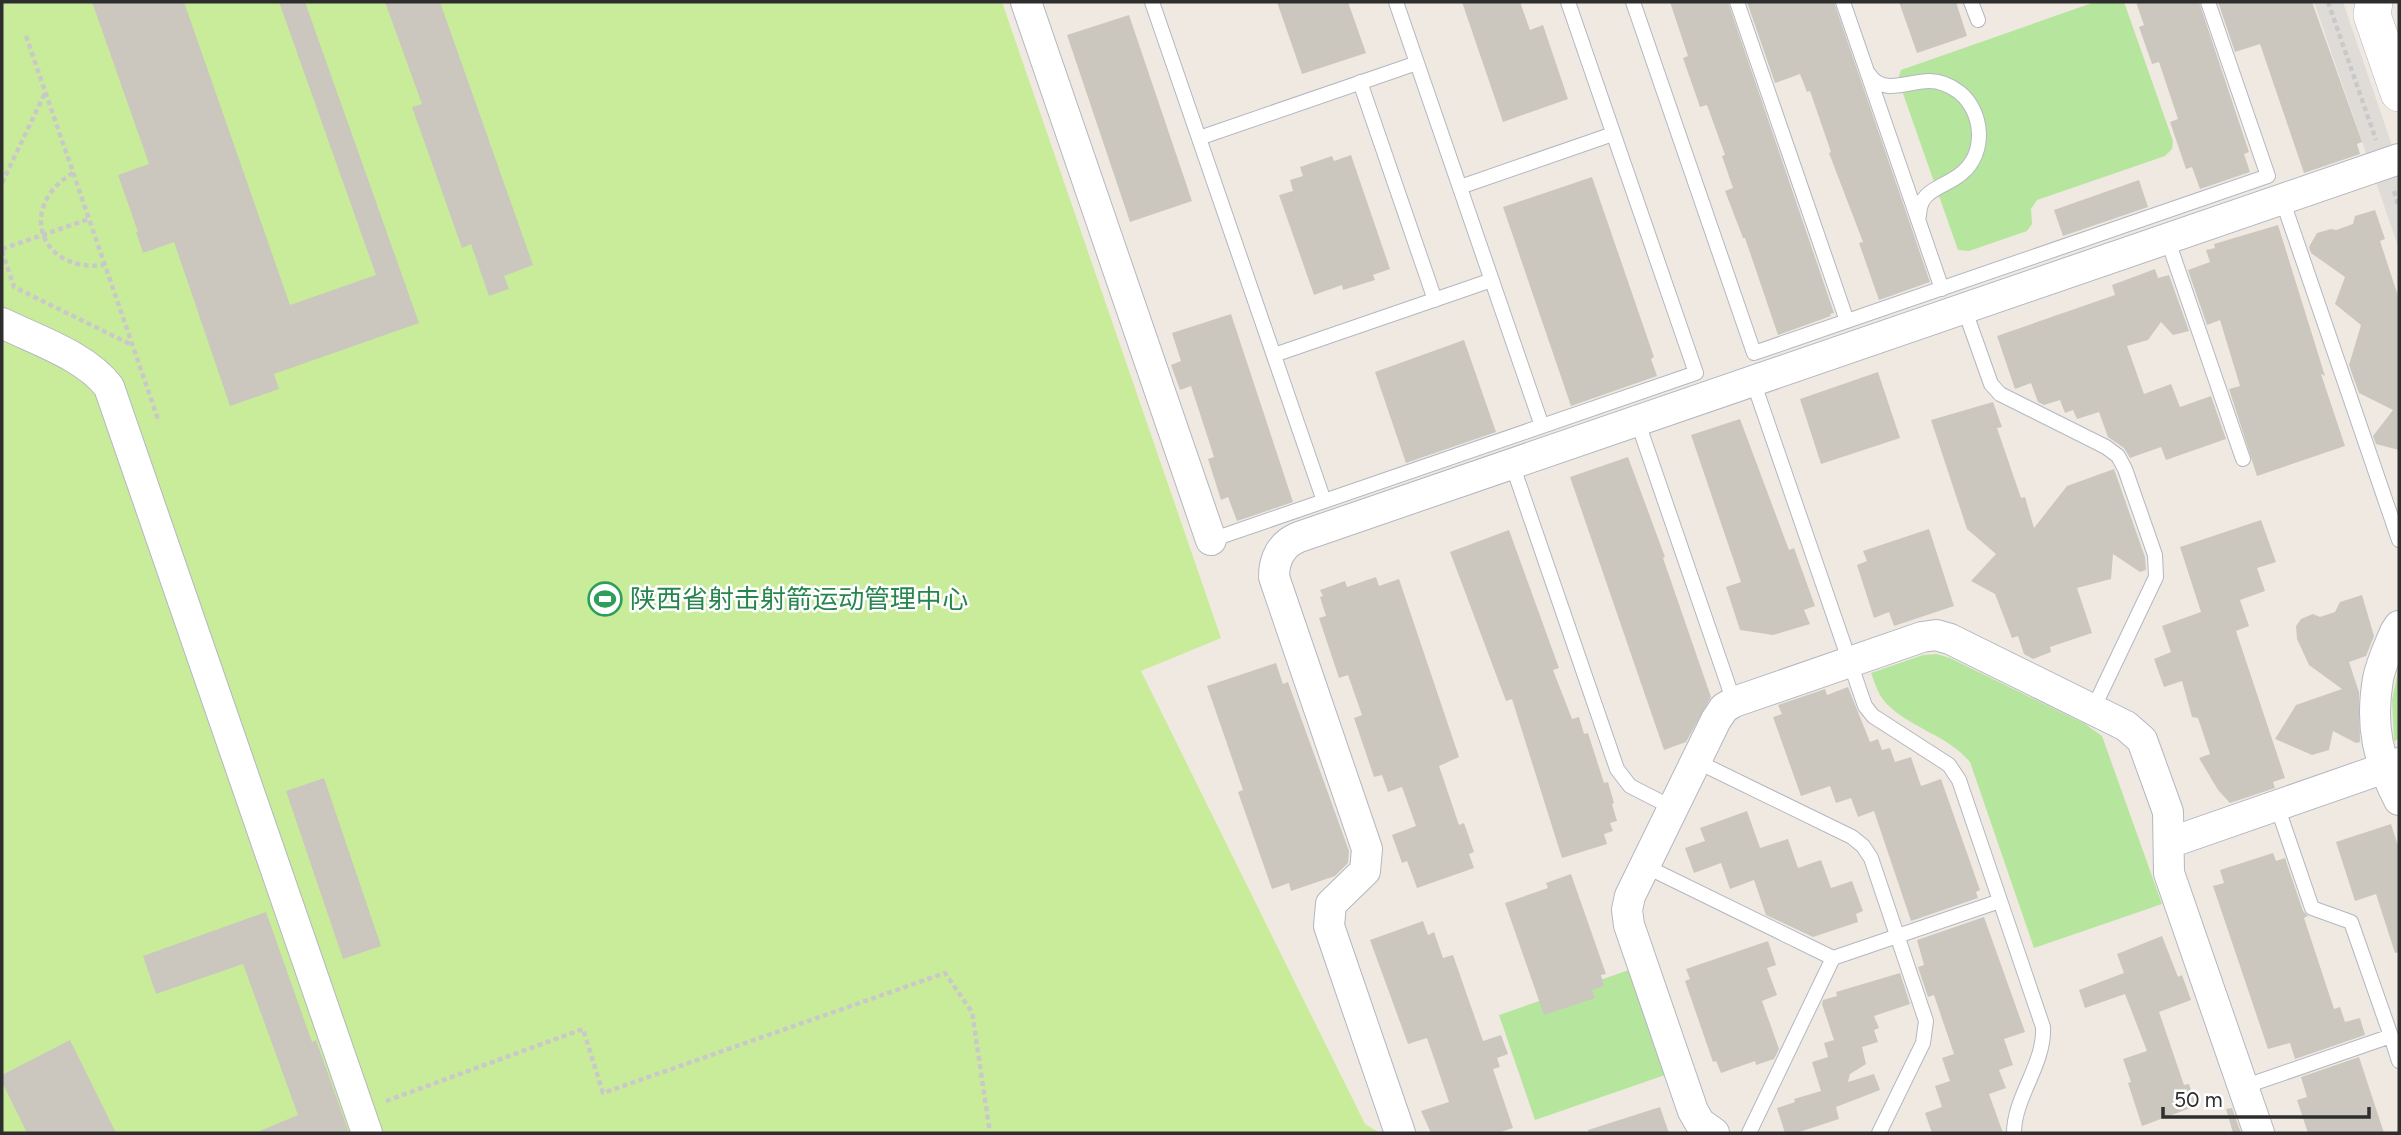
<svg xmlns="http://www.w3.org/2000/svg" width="2401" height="1135" viewBox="0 0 2401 1135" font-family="Figtree,'Noto Sans SC',sans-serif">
	<rect width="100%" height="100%" fill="#efe9e1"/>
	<path fill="#b6e59e" d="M2095,2H2124L2173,141L2172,149L2165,156L2037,200L2031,209L2032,224L2027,231L1969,251L1958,250L1900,85L1898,79L1901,70Z
		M1937,654L1950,658L2085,724L2102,736L2162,904L2034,948L1970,762C1948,735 1909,728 1885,702C1878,694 1875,683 1871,673L1923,655Z
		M2399,667V739L2394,741L2392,700Z
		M1629,970L1665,1075L1535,1120L1499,1015Z"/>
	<path fill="#c9ec9a" d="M2,2H1002L1221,638L1141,671L1365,1124L1380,1133H2Z"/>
	<path fill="#dfdcd8" d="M2314,2H2343L2399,166V249Z"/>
	<path fill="#cbc7bf" d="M92,2H184L290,305L376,275L279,2H305L419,323L274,374L279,389L230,406L174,242L143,253L136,232H138L118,175L149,164Z
		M385,2H440L533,265L504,276L509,289L489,296L471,244L462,248L412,107L422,104Z
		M1277,2H1348L1366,53L1302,74Z
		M1462,2H1520L1530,30L1543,25L1568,99L1503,122Z
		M1670,2H1728L1834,313L1830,314L1831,316L1778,335L1745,238H1743L1725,191L1733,188L1722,156L1725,155L1707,105L1700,107L1683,58L1688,56Z
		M1747,2H1834L1930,282L1879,300L1859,243L1863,242L1829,153L1831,152L1810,91L1807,92L1800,74L1775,83Z
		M1899,2H1956L1967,36L1917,53Z
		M2136,2H2199L2249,152L2244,154L2250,172L2200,189L2192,167L2186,169L2170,122L2178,119L2159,62L2152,64L2139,27L2144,25Z
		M2218,2H2312L2362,142L2357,144L2360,154L2304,173L2260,44L2235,52Z
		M1129,15L1192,201L1130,222L1067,35Z
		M1351,155L1390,269L1373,275L1375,280L1343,290L1342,285L1314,295L1279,195L1293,191L1290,180L1303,176L1300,167L1332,156L1334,161Z
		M1592,177L1654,357L1651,359L1657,376L1571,406L1503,207Z
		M2139,180L2148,207L2063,236L2054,210Z
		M2375,210L2385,239L2380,241L2399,299V450L2376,444L2373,436L2393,410L2359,393L2349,365L2361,325L2335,304L2345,277L2311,253L2309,247L2317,233L2331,229L2336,230L2353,224L2355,216Z
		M2278,225L2325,376L2321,374L2345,446L2257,476L2229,389L2240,386L2220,320L2207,325L2188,270L2210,262L2206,250L2215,248L2214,244Z
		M2155,269L2158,278L2169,275L2189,331L2173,335L2161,322L2148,340L2127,346L2144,394L2171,384L2180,407L2211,396L2226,439L2166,460L2161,447L2130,458L2124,448L2108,437L2099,412L2077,419L2073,410L2065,413L2060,400L2044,405L2038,402L2031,383L2015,389L1997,336L2115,295L2112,285Z
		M1231,314L1293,502L1237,521L1228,497L1221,500L1208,459L1214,457L1191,386L1180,390L1171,365L1181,361L1172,333Z
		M1464,340L1496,432L1406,463L1375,372Z
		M1878,372L1900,438L1821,464L1800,399Z
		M1993,402L2002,427L1997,428L2021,498L2025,497L2034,528L2067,486L2114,469L2145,557L2146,570L2140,572L2113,554L2111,579L2077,588L2092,633L2050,647L2051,652L2033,659L2024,654L2018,636L2012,638L1995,594L1971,581L1996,554L1967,529L1931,420Z
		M1740,419L1789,550L1794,548L1815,606L1804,610L1810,624L1773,635L1740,630L1726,587L1741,582L1691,435Z
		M1628,457L1665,557L1663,558L1711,697L1686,742L1664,750L1570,477Z
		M2261,520L2276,562L2257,568L2265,591L2240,600L2249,626L2236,631L2285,778L2273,782L2275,788L2230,803L2218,790L2199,758L2210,754L2198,718L2192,717L2182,681L2164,687L2154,659L2171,652L2162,626L2201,612L2180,547Z
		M1929,529L1954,606L1894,626L1889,612L1874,618L1857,565L1867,561L1863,551Z
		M1509,530L1559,668L1553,670L1572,719L1579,717L1584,734L1588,733L1604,783L1608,782L1614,803L1612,804L1617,821L1610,823L1613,831L1604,834L1607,844L1562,858L1512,699L1506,701L1450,552Z
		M1376,577L1379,586L1399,579L1459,757L1439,766L1459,825L1464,823L1474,852L1469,854L1474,868L1417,888L1407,861L1402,863L1392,835L1416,826L1402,787L1388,792L1382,775L1374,777L1354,718L1362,715L1348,675L1339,678L1319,618L1326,616L1320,597L1323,596L1320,590L1345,581L1347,587Z
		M2362,595L2374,636L2366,656L2349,662L2359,692L2360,742L2356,743L2333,731L2329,750L2312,755L2275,739L2296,705L2342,689L2309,665L2297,639L2296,626L2301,619L2313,614L2320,617L2335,612L2340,602Z
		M1276,663L1283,684L1288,682L1349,851L1348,863L1335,876L1291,891L1289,883L1272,889L1238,792L1243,790L1207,686Z
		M1848,687L1870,742L1878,739L1882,750L1890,748L1895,762L1911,757L1921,786L1941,779L1980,890L1976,892L1978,898L1911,921L1874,811L1858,817L1851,798L1836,803L1830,786L1801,796L1773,717L1782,714L1778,705L1825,689L1827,695Z
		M324,778L381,946L343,959L286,791Z
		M1747,811L1760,848L1788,839L1798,868L1821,860L1831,888L1852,881L1863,911L1856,914L1858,922L1813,937L1766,915L1754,880L1730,889L1721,863L1694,873L1685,848L1705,841L1700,828Z
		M2391,824L2399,849V952L2395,953L2376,894L2355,901L2336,842Z
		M2273,853L2276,861L2285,858L2303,911L2308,916L2304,918L2334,1009L2340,1007L2345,1022L2360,1018L2365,1035L2295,1059L2290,1043L2268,1049L2213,886L2224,883L2220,870Z
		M1571,874L1606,974L1601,975L1604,986L1592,990L1595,998L1544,1015L1505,903L1548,888L1546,883Z
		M266,912L312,1042L316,1040L349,1133H255L298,1115L243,964L156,994L143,956Z
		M1984,917L2025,1032L2004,1039L2013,1065L1999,1070L2006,1088L1989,1094L2003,1133H1932L1925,1113L1942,1107L1935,1086L1950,1081L1942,1058L1954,1054L1934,995L1928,997L1918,967L1924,965L1917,940Z
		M1423,921L1428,935L1434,932L1443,958L1453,955L1483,1041L1501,1035L1508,1054L1497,1058L1500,1067L1493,1069L1513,1128L1497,1133H1431L1421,1111L1449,1102L1427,1038L1408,1044L1370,940Z
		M2162,936L2178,977L2182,975L2191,1000L2159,1012L2184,1085L2189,1084L2196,1106L2142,1126L2128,1083L2131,1082L2123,1059L2147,1051L2125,994L2085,1008L2079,990L2124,973L2117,954Z
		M1768,941L1776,965L1767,968L1777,995L1762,1001L1779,1049L1774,1059L1756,1065L1755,1061L1721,1073L1716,1061L1713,1062L1685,981L1690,979L1686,969Z
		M1900,973L1910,1004L1874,1016L1879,1028L1874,1030L1878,1042L1862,1047L1866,1064L1850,1074L1848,1082L1874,1074L1880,1090L1836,1107L1839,1119L1796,1133H1785L1777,1108L1795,1102L1794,1099L1821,1091L1812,1062L1828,1057L1824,1043L1834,1040L1822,1004L1823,1000L1837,996L1836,992Z
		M70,1040L116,1133H27L2,1082V1075Z
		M2359,1057L2384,1133H2308L2297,1100L2307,1097L2301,1077Z
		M1660,1107L1669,1133H1589L1588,1130Z
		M2232,1108L2241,1133H2233L2226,1109Z"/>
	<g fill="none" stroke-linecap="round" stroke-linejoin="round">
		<defs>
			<path id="service" d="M1152,2L1324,501
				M1396,2L1542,426
				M1633,2L1754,353L1847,321
				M1737,2L1847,321L2268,176L2208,2
				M1843,2L1942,289
				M1971,2L1978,20
				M1869,74C1882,96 1909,81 1929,81C1940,81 1951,86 1959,92C1983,111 1987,152 1962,173C1945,188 1919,188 1919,216
				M1360,82L1435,300
				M1199,138L1417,63
				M1460,187L1613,134
				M2282,199L2399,540
				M2167,238L2243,459
				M1964,308L1991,384L2000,394L2106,447L2118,456L2125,469L2155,555L2156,577L2093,709
				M1274,355L1492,280
				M1753,381L1865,706L1873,716L1949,765L1959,780L2043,1027C2045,1064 2014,1097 2014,1133
				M1637,420L1734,702
				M1512,464L1617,769L1630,786L1673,808
				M1211,540L1696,373L1568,2
				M1696,761L1852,837L1863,846L1871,858L1926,1021L1923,1043L1879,1133
				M1645,866L1833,958L1749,1133
				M1833,958L2000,901
				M2391,1036L2399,1061
				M2243,1087L2391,1036L2351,922L2312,908L2277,806"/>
			<path id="minor" d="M1026,2L1211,540
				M2,323C36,340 86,356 109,387L367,1133
				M2399,626L2395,632C2389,647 2381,663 2378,679C2370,726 2378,759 2399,800
				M2169,843L2399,763
				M1400,1133L1329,926L1331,904L1365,871L1367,849L1274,577C1274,559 1281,544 1299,537L2399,159
				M1714,1133L1700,1123L1693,1111L1629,925L1627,910L1630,896L1716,720L1724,708L1734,702L1922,637L1936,635L1950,639L2126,726L2142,740L2168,812L2169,873L2259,1133"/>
			<path id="tertiary" d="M2374,2L2372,15L2399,93"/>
		</defs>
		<use href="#service" stroke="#b4b7c1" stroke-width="16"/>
		<use href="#minor" stroke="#b4b7c1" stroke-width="32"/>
		<use href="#tertiary" stroke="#b4b7c1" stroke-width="38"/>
		<path stroke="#c9c9c9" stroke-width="4.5" stroke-dasharray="5 3.5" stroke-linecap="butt" d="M2328,2L2376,140
			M26,36L159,422
			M73,173C17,206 39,273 104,265
			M2,183L45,93
			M2394,191L2399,208
			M2,249L89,219
			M2,251L14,287L132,345
			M386,1101L583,1029L603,1093L945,973L972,1012L990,1133"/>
		<use href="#service" stroke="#fff" stroke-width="14"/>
		<use href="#minor" stroke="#fff" stroke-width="30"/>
		<use href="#tertiary" stroke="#fff" stroke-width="37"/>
	</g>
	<defs>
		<symbol id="stadium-ring" viewBox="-11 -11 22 22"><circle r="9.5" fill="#fff" stroke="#2e9e5b" stroke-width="1.5"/><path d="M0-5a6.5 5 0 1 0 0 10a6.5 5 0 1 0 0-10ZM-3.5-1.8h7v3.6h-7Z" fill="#2e9e5b"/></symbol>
	</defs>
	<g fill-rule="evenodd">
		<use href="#stadium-ring" x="586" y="580" width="38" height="38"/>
	</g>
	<g text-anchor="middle" stroke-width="5" stroke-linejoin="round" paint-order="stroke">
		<g font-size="26" fill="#27864d" stroke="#fff" text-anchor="start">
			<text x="630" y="608">陕西省射击射箭运动管理中心</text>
		</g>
	</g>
	<rect width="2401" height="1135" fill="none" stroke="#2e2e2e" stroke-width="7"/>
	<path d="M2163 1107v10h206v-10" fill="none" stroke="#2e2e2e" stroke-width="3.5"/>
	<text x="2174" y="1107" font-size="21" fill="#2e2e2e" stroke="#ffffff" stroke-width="5" paint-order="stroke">50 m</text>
</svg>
